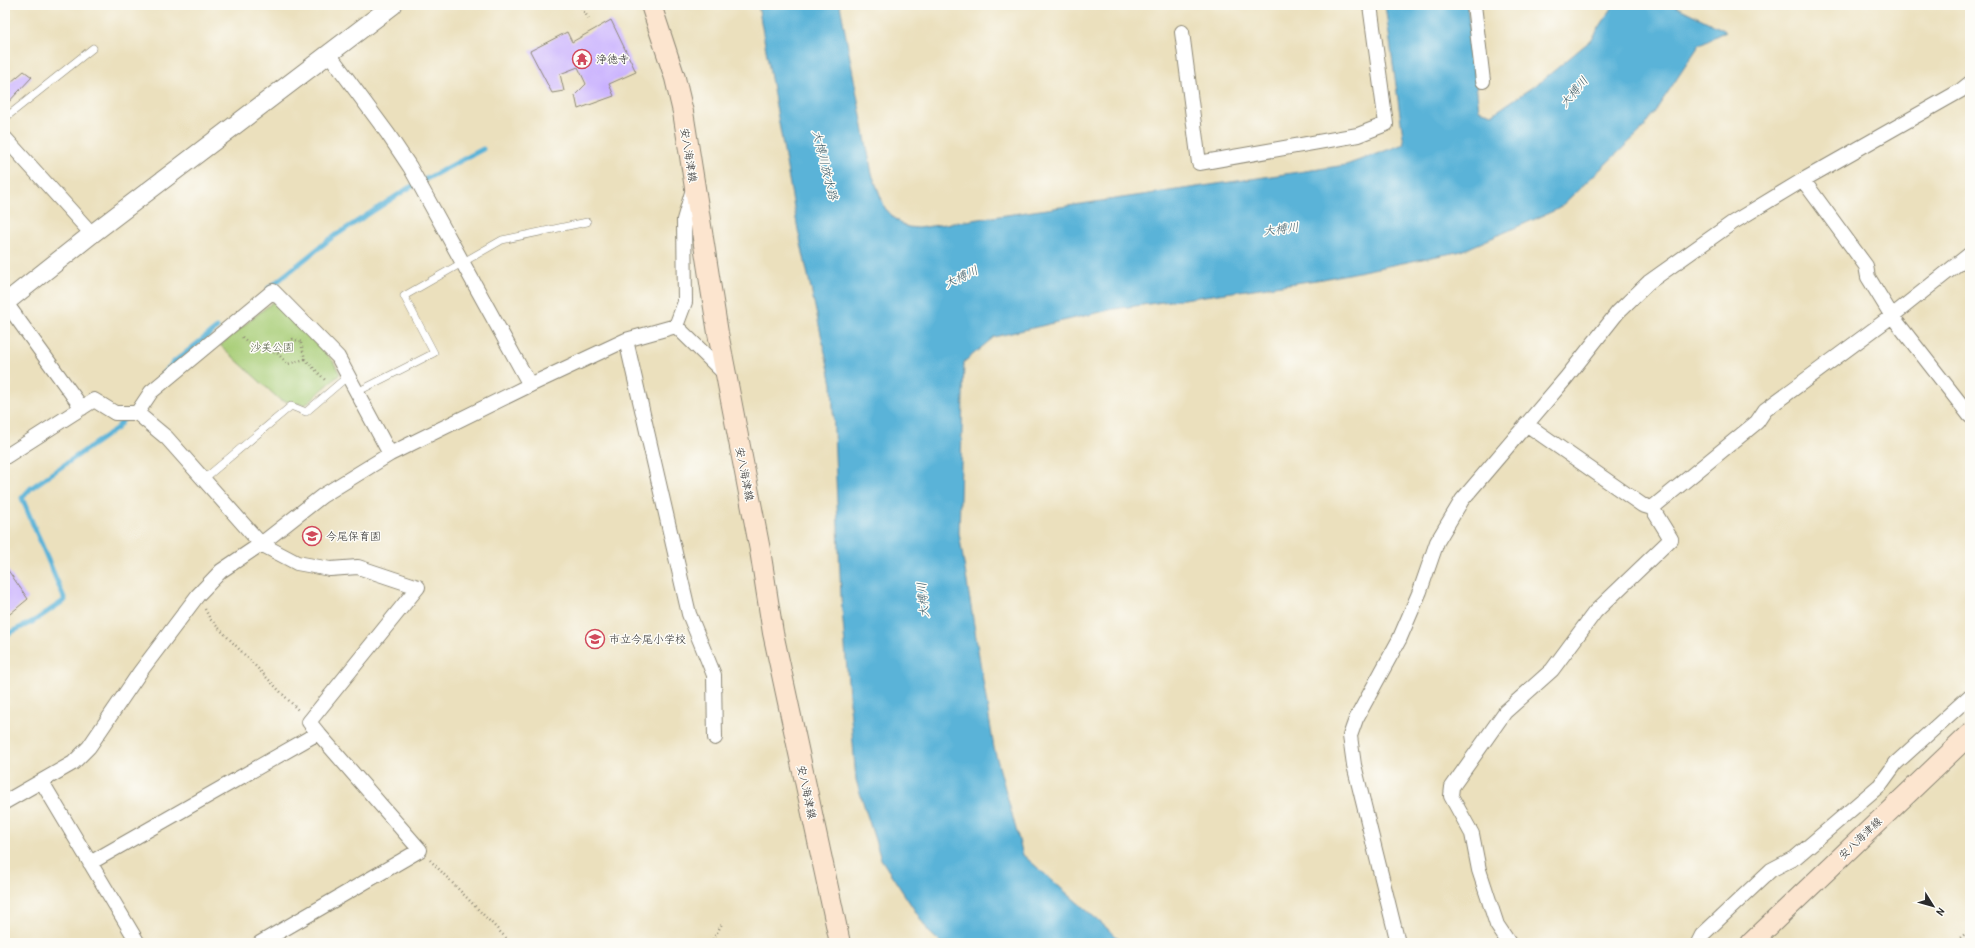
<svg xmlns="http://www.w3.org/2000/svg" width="1975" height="948" viewBox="0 0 1975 948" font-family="'Patrick Hand','Klee One',sans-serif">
	<rect width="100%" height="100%" fill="#fdfcf7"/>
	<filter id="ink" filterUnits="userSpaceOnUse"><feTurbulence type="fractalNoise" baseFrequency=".025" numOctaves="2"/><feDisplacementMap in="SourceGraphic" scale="8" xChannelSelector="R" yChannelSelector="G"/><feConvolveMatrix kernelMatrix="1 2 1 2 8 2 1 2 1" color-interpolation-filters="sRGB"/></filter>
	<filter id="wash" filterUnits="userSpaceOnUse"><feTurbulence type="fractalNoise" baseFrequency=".012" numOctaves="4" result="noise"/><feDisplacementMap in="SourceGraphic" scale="16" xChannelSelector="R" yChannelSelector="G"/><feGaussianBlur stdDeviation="0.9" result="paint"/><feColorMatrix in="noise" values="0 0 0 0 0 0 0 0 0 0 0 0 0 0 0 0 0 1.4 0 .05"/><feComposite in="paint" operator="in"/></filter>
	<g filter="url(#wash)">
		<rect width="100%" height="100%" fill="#ebe0bd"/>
		<path fill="#a9ce78" stroke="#6a7c52" d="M274,301L333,361L340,374L305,405L280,400L220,345Z"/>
		<path fill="#5ab3d8" stroke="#426f82" d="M758,5H840L872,174L885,208L896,220L908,227L918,228L1346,165L1404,144L1385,5H1467L1479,110L1493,114L1544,79L1591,40L1614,5H1673L1726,31L1700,44L1644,128L1558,209L1462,251L1323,279L1114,309L994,337L964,362L959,533L994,748L1023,855L1124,943H941L929,932L881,859L856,780L841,597L832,384L798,230Z"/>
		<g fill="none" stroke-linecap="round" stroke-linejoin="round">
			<path stroke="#5ab3d8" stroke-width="5" d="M269,288L330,239L407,189L483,149
				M164,373L174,362L217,328
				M5,635L34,621L65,600L22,498L31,488L117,428L127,415"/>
		</g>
		<g id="blocks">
			<path fill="#c9b1fe" d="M611,20L636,72L609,84L614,96L578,109L575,95L586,84L578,67L560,74L564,91L552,93L530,51L567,32L572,42Z
				M24,71L32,77L5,106V87Z
				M5,566L28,599L5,618Z"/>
		</g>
	</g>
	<g filter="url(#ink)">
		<use href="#blocks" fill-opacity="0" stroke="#8b8674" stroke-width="1"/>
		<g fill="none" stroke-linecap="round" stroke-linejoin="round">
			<defs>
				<path id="service" d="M5,118L93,48
					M357,392L434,353L404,296L502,240L587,222
					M204,479L291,406L306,412L348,376"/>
				<path id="minor" d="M1474,5L1483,81
					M1182,32L1199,163L1358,135L1386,124L1370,5
					M329,54L388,134L410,167L530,385
					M5,138L92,234
					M1803,180L1866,266L1868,277L1892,316L1970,416
					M6,303L82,408
					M676,326L726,375
					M626,340L689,614L714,675L715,738
					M1526,424L1642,505L1652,508
					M5,457L94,400L115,413H137
					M318,733L309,722L418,587L358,567L330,569L297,563L261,544L167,438L137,413L151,392L273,291L338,357L390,454
					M42,782L138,943
					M5,802L73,763L89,747L140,672L198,595L221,571L261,544L322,496L390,454L530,385L626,340L676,326L685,302L684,220L693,189
					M90,863L318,733L420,850L260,943
					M1398,943L1354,765L1350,736L1356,719L1399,640L1420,591L1437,542L1462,500L1566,378L1618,312L1649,282L1732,223L1803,180L1960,91L1970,83
					M1509,943L1497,925L1479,870L1472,834L1451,796L1452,787L1505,712L1552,670L1595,612L1671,539L1652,508L1757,422L1765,410L1892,316L1970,254
					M1698,943L1702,935L1771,870L1796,857L1880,785L1896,763L1970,696"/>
				<path id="tertiary" d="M5,303L92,234L393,5"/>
				<path id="secondary" d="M651,5L675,78L683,112L718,333L760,550L773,633L840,943
					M1751,943L1970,734"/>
			</defs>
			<use href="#service" stroke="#8b8674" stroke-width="8"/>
			<use href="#minor" stroke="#8b8674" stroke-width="16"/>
			<use href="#tertiary" stroke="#8b8674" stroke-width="20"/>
			<use href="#secondary" stroke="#8b8674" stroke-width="22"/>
			<path stroke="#8b8674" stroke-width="2.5" stroke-dasharray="1 3" stroke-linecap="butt" d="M579,5L589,19
				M242,337L255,348L277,353L288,364L305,359
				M301,343L305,359L326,381
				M278,353L285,344L293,339L301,342
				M205,609L210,619L299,711
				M430,860L511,943
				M711,943L723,922
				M1954,943L1970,930"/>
			<use href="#service" stroke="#fff" stroke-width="7"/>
			<use href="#minor" stroke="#fff" stroke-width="14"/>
			<use href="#tertiary" stroke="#fff" stroke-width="18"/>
			<use href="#secondary" stroke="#fce5cf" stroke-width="20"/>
		</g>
	</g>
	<defs>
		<symbol id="temple-ring" viewBox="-11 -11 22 22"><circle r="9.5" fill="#fdfcf7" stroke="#d1495b" stroke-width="1.5"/><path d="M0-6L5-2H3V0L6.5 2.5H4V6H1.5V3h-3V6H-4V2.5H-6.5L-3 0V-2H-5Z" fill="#d1495b"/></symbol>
		<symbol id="school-ring" viewBox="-11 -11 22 22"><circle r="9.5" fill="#fdfcf7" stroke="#d1495b" stroke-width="1.5"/><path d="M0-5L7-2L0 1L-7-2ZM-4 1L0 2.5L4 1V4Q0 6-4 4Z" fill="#d1495b"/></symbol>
	</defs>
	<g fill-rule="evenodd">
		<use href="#temple-ring" x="571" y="48" width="22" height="22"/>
		<use href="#school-ring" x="301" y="525" width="22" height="22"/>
		<use href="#school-ring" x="584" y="628" width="22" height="22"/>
	</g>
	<g text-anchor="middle" stroke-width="3" stroke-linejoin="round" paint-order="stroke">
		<g font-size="11" fill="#2b2b2b" stroke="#fdfcf7" text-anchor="start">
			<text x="596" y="63">浄徳寺</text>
			<text x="326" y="540">今尾保育園</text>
			<text x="609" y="643">市立今尾小学校</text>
		</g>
		<g font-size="11" fill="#2b2b2b" stroke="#fdfcf7">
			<text transform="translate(689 155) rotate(81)" y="4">安八海津線</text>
			<text transform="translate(745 474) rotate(79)" y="4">安八海津線</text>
			<text transform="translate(807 792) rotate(78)" y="4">安八海津線</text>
			<text transform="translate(1860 838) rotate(-44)" y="4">安八海津線</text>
		</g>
		<g font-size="11" fill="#515c42" stroke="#fdfcf7">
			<text x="272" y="351">沙美公園</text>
		</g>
		<g font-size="12" font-style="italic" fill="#3b5b68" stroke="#fdfcf7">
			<text transform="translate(1574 92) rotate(-50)" y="4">大榑川</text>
			<text transform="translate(825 165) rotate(76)" y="4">大博川放水路</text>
			<text transform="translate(1281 229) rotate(-7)" y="4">大榑川</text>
			<text transform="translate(961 277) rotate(-25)" y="4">大榑川</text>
			<text transform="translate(923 600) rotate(-95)" y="4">大榑川</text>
		</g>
	</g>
	<rect width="1975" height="948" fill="none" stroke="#fdfcf7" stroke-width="20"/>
	<g transform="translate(1933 906) rotate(127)" stroke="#fdfcf7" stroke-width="3" paint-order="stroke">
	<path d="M0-3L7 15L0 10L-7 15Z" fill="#2b2b2b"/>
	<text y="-6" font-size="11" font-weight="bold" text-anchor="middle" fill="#2b2b2b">N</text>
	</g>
</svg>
